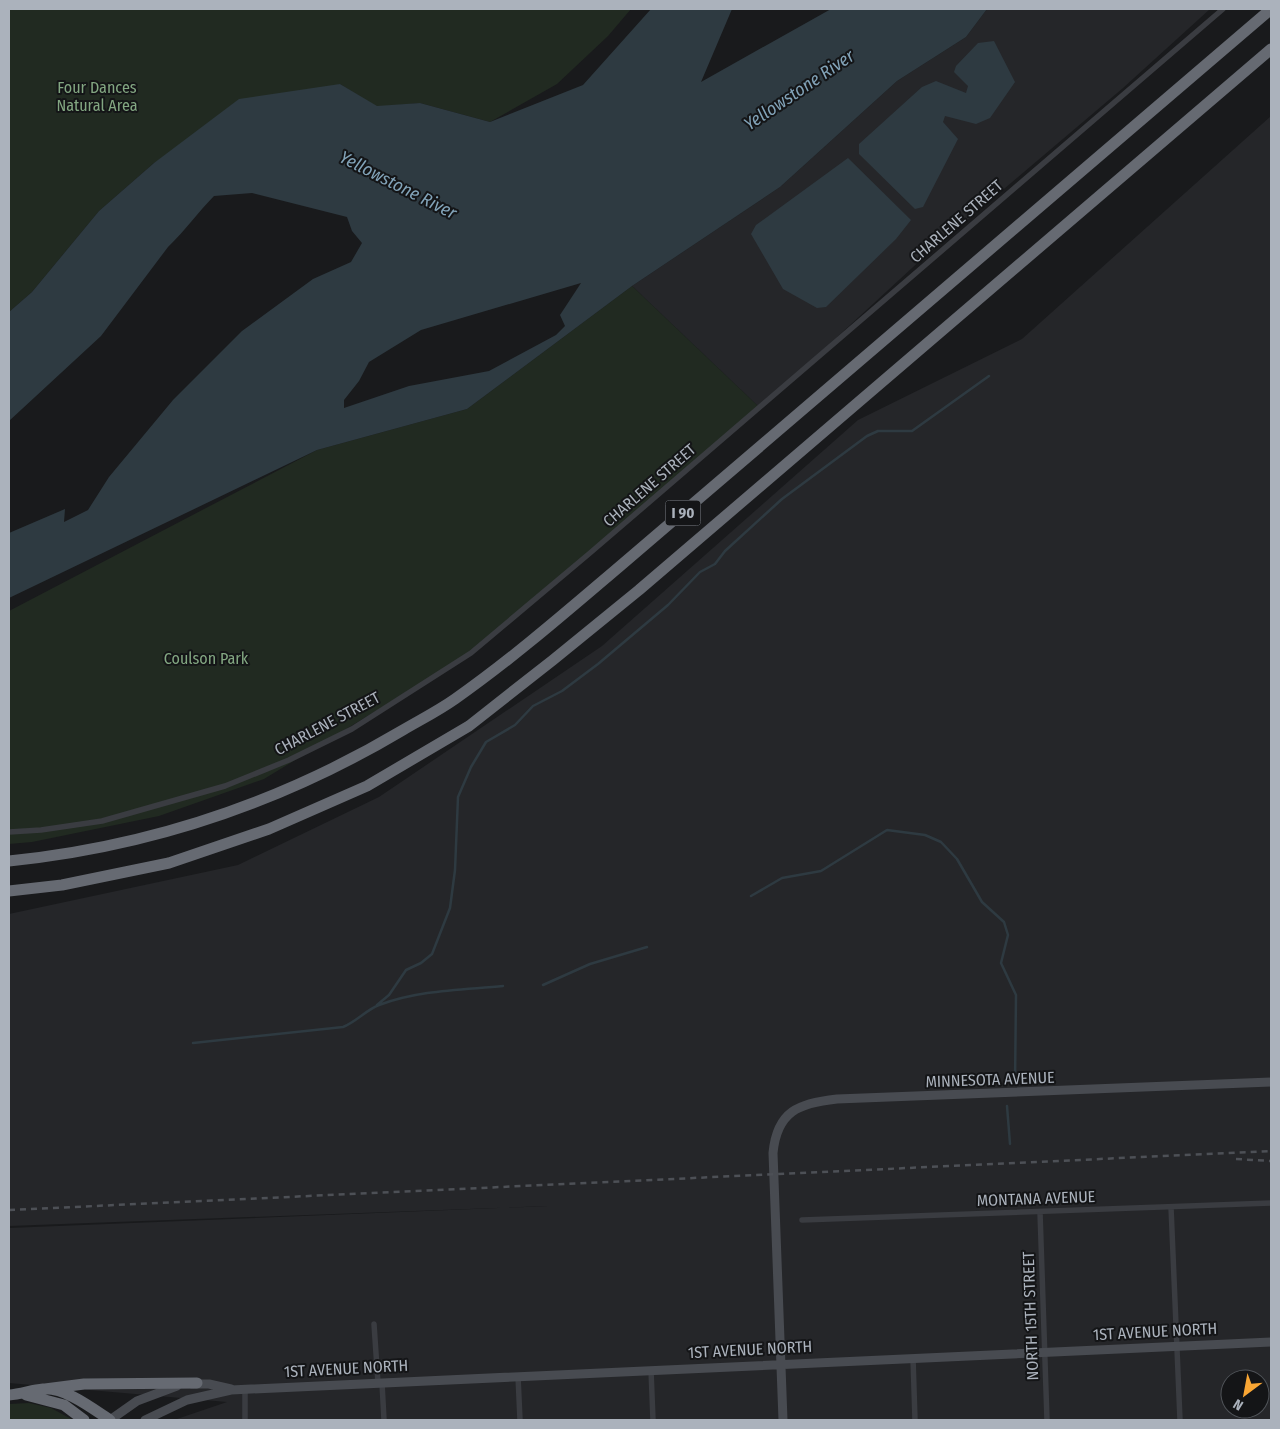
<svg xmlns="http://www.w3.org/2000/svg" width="1280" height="1429" viewBox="0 0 1280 1429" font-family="'Fira Sans Condensed',sans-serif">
	<rect width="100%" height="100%" fill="#191a1c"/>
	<path fill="#252629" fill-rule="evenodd" d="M987,9H1210L1123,88L925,256L760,408L632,286L780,187L897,81L966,37Z
		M1271,116V1206H1255H1271V1420H174L227,1402L9,1383V1228L548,1206L9,1226V914L238,865L379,797L602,646L858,420L1022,339ZM1230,1379H1260V1409H1230Z"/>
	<path fill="#212a21" d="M9,9H631L608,36L557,84L490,122L420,103L377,107L340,84L154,163L99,211L32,292L9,312Z
		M632,286L760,408L471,653L264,779L159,816L32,842L9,844V611L317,450L467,409Z
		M29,1403L51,1408L73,1420H9V1404Z"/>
	<path fill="#2e3a41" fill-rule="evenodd" d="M651,9H732L701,82L831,9H987L966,37L897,81L780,187L632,286L467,409L317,450L9,598V533L65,509L64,522L88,510L109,477L173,400L242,331L313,279L351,262L362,243L352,231L347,217L252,193L214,196C198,212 185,231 168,247L101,336L9,421V312L32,292L99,211L154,163L239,99L340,84L377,106L420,103L490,122L583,85ZM581,283L560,315L565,326L556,335L489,371L409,386L344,408V400L359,381L369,362L421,330Z
		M994,41L1015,82L990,118L976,124L945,116L943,122L958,139L923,207L915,209L859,154V144L922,87L936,81L966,93L968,86L954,72L956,66L978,43Z
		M848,158L911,220L896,239L826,307L817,308L783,289L751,234L756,225Z"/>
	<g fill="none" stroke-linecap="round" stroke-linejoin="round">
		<path stroke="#2e3a41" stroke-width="2.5" d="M751,896L782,878L821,871L887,830L925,835L941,842L957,859L982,902L1004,922L1008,935L1001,963L1016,995L1015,1083
			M543,985L590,964L647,947
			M377,1005L389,995L406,970L421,963L432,954L450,908L455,870L458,797L471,767L486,742L515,725L533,706L562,691L598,664L668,605L700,572L715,564L725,551L782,499L867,436L878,431H912L989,376
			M193,1043L343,1027C356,1022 366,1010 379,1005C419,990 461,990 503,986
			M1007,1106L1010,1144"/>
		<path stroke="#3a3c41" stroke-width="5.5" d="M9,832L41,830L102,821L225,786L289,760L352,729L471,653L590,553L1223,9
			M1171,1207L1180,1420
			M1040,1212L1047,1420
			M802,1220L1271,1203
			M374,1324L378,1383
			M913,1358L915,1420
			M651,1370L653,1420
			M518,1376L520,1420
			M382,1383L384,1420
			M245,1389V1420"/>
		<path stroke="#484b51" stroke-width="9" d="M192,1384H209L231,1389
			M110,1420L137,1401L177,1386
			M145,1420L187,1400L231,1390L1271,1342
			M783,1420L773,1153C777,1111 799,1103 837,1099L1271,1082"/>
		<path stroke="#666a72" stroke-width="11" d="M9,861C148,847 282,802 403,730C420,720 438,711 455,699C512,659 566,612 619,567L1271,9
			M9,891L62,885L169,863L269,829L367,786L469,726L553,660L639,590L1271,49
			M45,1389L84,1384L197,1383
			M9,1395C21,1394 32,1390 43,1389C65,1387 93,1409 110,1420
			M26,1395L64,1405L84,1420"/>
		<path stroke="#4d5056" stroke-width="2.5" stroke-dasharray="6 5" stroke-linecap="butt" d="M1236,1159L1271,1161
			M9,1210L1271,1151"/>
	</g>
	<g text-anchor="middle" stroke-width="4" stroke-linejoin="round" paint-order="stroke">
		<rect fill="#141517" stroke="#7e838a" stroke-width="1" x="665.5" y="500.5" width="35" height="25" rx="4"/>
		<g font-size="15" font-weight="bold" fill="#abb2bc">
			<text x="683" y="518">I 90</text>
		</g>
		<g font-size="16" fill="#83a782" stroke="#141517">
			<text x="97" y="93">Four Dances<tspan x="97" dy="18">Natural Area</tspan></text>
			<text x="206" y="664">Coulson Park</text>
		</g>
		<g font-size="16" fill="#abb2bc" stroke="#141517">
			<text transform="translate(956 221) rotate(-41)" y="6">CHARLENE STREET</text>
			<text transform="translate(649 485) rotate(-41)" y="6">CHARLENE STREET</text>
			<text transform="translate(327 723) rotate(-28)" y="6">CHARLENE STREET</text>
			<text transform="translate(990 1079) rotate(-2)" y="6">MINNESOTA AVENUE</text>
			<text transform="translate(1036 1198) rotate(-2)" y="6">MONTANA AVENUE</text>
			<text transform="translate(1030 1316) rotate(-92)" y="6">NORTH 15TH STREET</text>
			<text transform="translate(1155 1331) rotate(-3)" y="6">1ST AVENUE NORTH</text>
			<text transform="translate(750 1349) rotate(-3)" y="6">1ST AVENUE NORTH</text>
			<text transform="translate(346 1368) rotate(-3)" y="6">1ST AVENUE NORTH</text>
		</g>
		<g font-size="18" font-style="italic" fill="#82a3b8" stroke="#141517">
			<text transform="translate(799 90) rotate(-34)" y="6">Yellowstone River</text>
			<text transform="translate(398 185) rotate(27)" y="6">Yellowstone River</text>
		</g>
	</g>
	<rect width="1280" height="1429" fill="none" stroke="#abb2bc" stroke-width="20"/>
	<g transform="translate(1245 1394) rotate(212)"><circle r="24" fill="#141517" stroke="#505459"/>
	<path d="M0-4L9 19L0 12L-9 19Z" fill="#f9a634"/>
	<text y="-8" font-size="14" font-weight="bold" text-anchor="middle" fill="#abb2bc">N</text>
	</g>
</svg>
